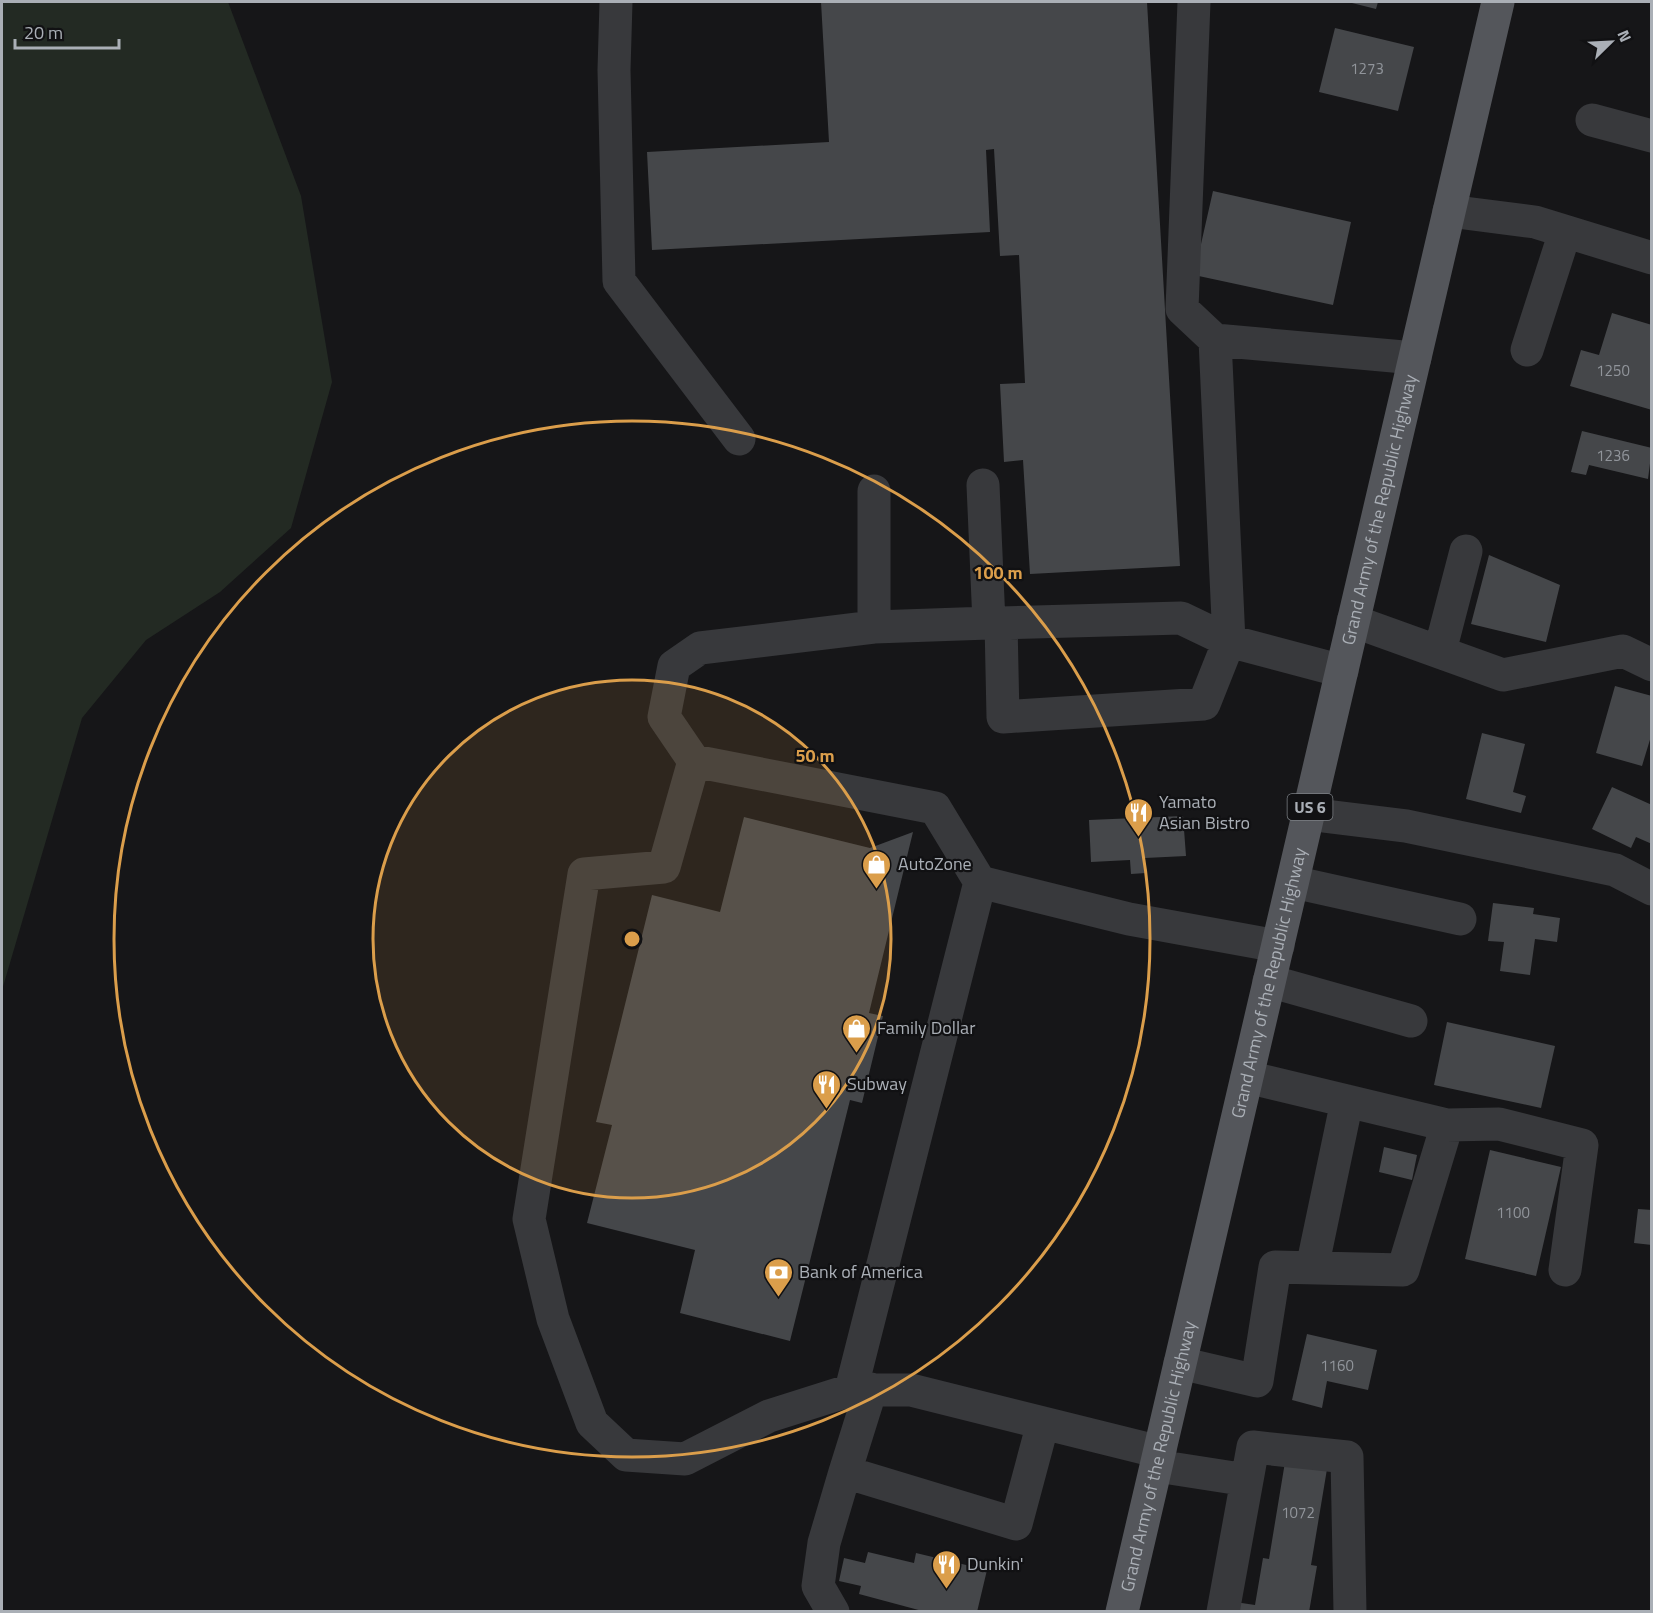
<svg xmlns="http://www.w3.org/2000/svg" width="1653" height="1613" viewBox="0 0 1653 1613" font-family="'Titillium Web',sans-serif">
	<rect width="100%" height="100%" fill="#161618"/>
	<path fill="#232a23" d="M2,2H228L301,196L332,382L291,528L220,592L146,640L82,718L2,990Z"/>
	<path fill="#45474a" d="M821,2H1147L1180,566L1030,574L1023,460L1004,462L1000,384L1025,383L1019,255L1000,256L994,149L986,150L990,232L652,250L647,152L829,142Z
		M1348,2H1378L1376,9Z
		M1335,28L1414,47L1398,111L1319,92Z
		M1213,191L1351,222L1333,305L1194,275Z
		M1612,313L1652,325V410L1570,386L1581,350L1599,355Z
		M1582,431L1652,448L1648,479L1589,465L1586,475L1571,472Z
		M1489,555L1560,585L1546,642L1471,624Z
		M1615,686L1652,696V733L1642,766L1596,753Z
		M1482,733L1525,744L1513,792L1526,796L1521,813L1466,799Z
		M1612,787L1652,805V844L1636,837L1631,848L1592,829Z
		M1183,816L1186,856L1145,858L1146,873L1131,874L1130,860L1091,862L1089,820Z
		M744,817L870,848L913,832L869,1013L883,1016L862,1103L850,1100L790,1341L680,1313L695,1250L587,1223L612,1125L596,1122L652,895L720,912Z
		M1493,903L1534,908L1533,914L1560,918L1557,942L1535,939L1530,975L1500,971L1504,942L1488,941Z
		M1447,1022L1555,1046L1541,1108L1434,1085Z
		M1384,1147L1417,1155L1412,1180L1379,1172Z
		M1490,1150L1561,1167L1536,1276L1465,1259Z
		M1638,1209L1652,1210V1245L1634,1243Z
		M1307,1334L1377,1350L1368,1390L1327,1381L1322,1408L1292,1400Z
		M1285,1462L1327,1469L1311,1565L1317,1566L1309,1612H1234L1235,1602L1255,1605L1263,1558L1269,1559Z
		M868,1552L914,1563L916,1553L987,1570L977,1612H926L859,1594L861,1586L839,1581L844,1558L865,1563Z"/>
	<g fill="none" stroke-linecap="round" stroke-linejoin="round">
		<path stroke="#38393c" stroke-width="33" d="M616,2L614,70L619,281L739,439
			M1194,2L1182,309L1215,340L1229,641L1342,671
			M1592,120L1652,136
			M1449,211L1535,222L1652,258
			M1215,340L1415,358
			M1527,350L1565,232
			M983,485L989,623
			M874,491V627L989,623H1001L1181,618L1229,641L1204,704L1003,717L1001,623
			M1353,621L1503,675L1623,651L1652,665
			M1440,651L1466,551
			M694,761L664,717L674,666L700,648L874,627
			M1308,814L1406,826L1615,870L1652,889
			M980,882L851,1390L769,1416L685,1459L626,1455L592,1423L553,1319L529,1219L584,874L664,867L694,761L935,808L980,882L1129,919L1278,946
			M1293,882L1460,919
			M1269,981L1411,1021
			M1447,1125L1499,1124L1582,1145L1565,1270
			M1312,1268L1347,1101
			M1180,1363L1257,1381L1275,1267L1403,1270L1447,1125L1247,1077
			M871,1389L845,1472L1016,1524L1043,1423
			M851,1390H911L1160,1452
			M1157,1466L1247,1480
			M833,1612L818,1586L824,1543L845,1472
			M1223,1612L1253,1447L1347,1457L1350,1612"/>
		<path stroke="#54565b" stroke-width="33" id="s1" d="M1122,1612L1498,2"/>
	</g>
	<circle cx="632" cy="939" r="259" fill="#db9e4b" fill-opacity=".12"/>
	<g fill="none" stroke="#db9e4b" stroke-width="3">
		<circle cx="632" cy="939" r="259"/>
		<circle cx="632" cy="939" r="518"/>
	</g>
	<defs>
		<symbol id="restaurant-pin" viewBox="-11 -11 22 30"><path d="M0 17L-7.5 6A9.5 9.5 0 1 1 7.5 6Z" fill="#db9e4b" stroke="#111113"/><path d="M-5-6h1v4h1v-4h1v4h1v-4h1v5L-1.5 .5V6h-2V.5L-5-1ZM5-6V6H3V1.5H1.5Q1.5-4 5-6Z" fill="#fff"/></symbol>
		<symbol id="shop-pin" viewBox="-11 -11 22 30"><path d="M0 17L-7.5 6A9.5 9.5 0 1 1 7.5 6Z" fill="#db9e4b" stroke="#111113"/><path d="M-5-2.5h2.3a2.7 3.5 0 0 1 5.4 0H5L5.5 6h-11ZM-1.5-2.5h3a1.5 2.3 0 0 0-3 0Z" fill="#fff"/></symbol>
		<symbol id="bank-pin" viewBox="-11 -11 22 30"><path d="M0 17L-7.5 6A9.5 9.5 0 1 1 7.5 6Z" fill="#db9e4b" stroke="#111113"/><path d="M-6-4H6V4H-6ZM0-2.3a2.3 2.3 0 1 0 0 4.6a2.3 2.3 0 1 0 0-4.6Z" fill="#fff"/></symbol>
	</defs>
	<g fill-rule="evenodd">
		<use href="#restaurant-pin" x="1122" y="796" width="33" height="45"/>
		<use href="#shop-pin" x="860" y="848" width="33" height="45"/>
		<use href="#shop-pin" x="840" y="1012" width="33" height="45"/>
		<use href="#restaurant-pin" x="810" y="1068" width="33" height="45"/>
		<use href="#bank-pin" x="762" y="1256" width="33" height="45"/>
		<use href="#restaurant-pin" x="930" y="1548" width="33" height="45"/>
	</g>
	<g text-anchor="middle" stroke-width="4.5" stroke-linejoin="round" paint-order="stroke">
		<g font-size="15" fill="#91959b">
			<text x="1367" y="74">1273</text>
			<text x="1613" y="376">1250</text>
			<text x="1613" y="461">1236</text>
			<text x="1513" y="1218">1100</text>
			<text x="1337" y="1371">1160</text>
			<text x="1298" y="1518">1072</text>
		</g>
		<rect fill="#111113" stroke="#7c8085" stroke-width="1.5" x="1287.5" y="794" width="45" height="26" rx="4.5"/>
		<g font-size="16" font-weight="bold" fill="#aaafb6">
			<text x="1310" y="813">US 6</text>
		</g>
		<g font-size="18" fill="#aaafb6" stroke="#111113">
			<text dy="6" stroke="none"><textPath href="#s1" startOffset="1132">Grand Army of the Republic Highway</textPath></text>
			<text dy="6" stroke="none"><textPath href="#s1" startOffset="646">Grand Army of the Republic Highway</textPath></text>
			<text dy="6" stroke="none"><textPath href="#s1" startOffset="160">Grand Army of the Republic Highway</textPath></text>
		</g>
		<g font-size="18" fill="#aaafb6" stroke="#111113" text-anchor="start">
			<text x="1159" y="808">Yamato<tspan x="1159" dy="21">Asian Bistro</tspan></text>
			<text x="898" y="870">AutoZone</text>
			<text x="877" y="1034">Family Dollar</text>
			<text x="847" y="1090">Subway</text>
			<text x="799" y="1278">Bank of America</text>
			<text x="967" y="1570">Dunkin'</text>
		</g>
	</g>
	<circle cx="632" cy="939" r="9" fill="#db9e4b" stroke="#111113" stroke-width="3"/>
	<g font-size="18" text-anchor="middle" font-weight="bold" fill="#db9e4b" stroke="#111113" stroke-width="4.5" stroke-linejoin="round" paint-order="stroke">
		<text x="998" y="579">100 m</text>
		<text x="815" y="762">50 m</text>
	</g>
	<rect width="1653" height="1613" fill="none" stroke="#aaafb6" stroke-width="6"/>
	<g transform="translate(1611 42) rotate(66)" stroke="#111113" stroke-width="4.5" paint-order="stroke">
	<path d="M0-4.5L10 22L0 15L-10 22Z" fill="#aaafb6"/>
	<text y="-9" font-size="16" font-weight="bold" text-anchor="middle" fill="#aaafb6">N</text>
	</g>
	<path d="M15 39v9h104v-9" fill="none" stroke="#aaafb6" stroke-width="3"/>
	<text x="24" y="39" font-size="18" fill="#aaafb6" stroke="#111113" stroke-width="4.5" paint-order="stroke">20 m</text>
</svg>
